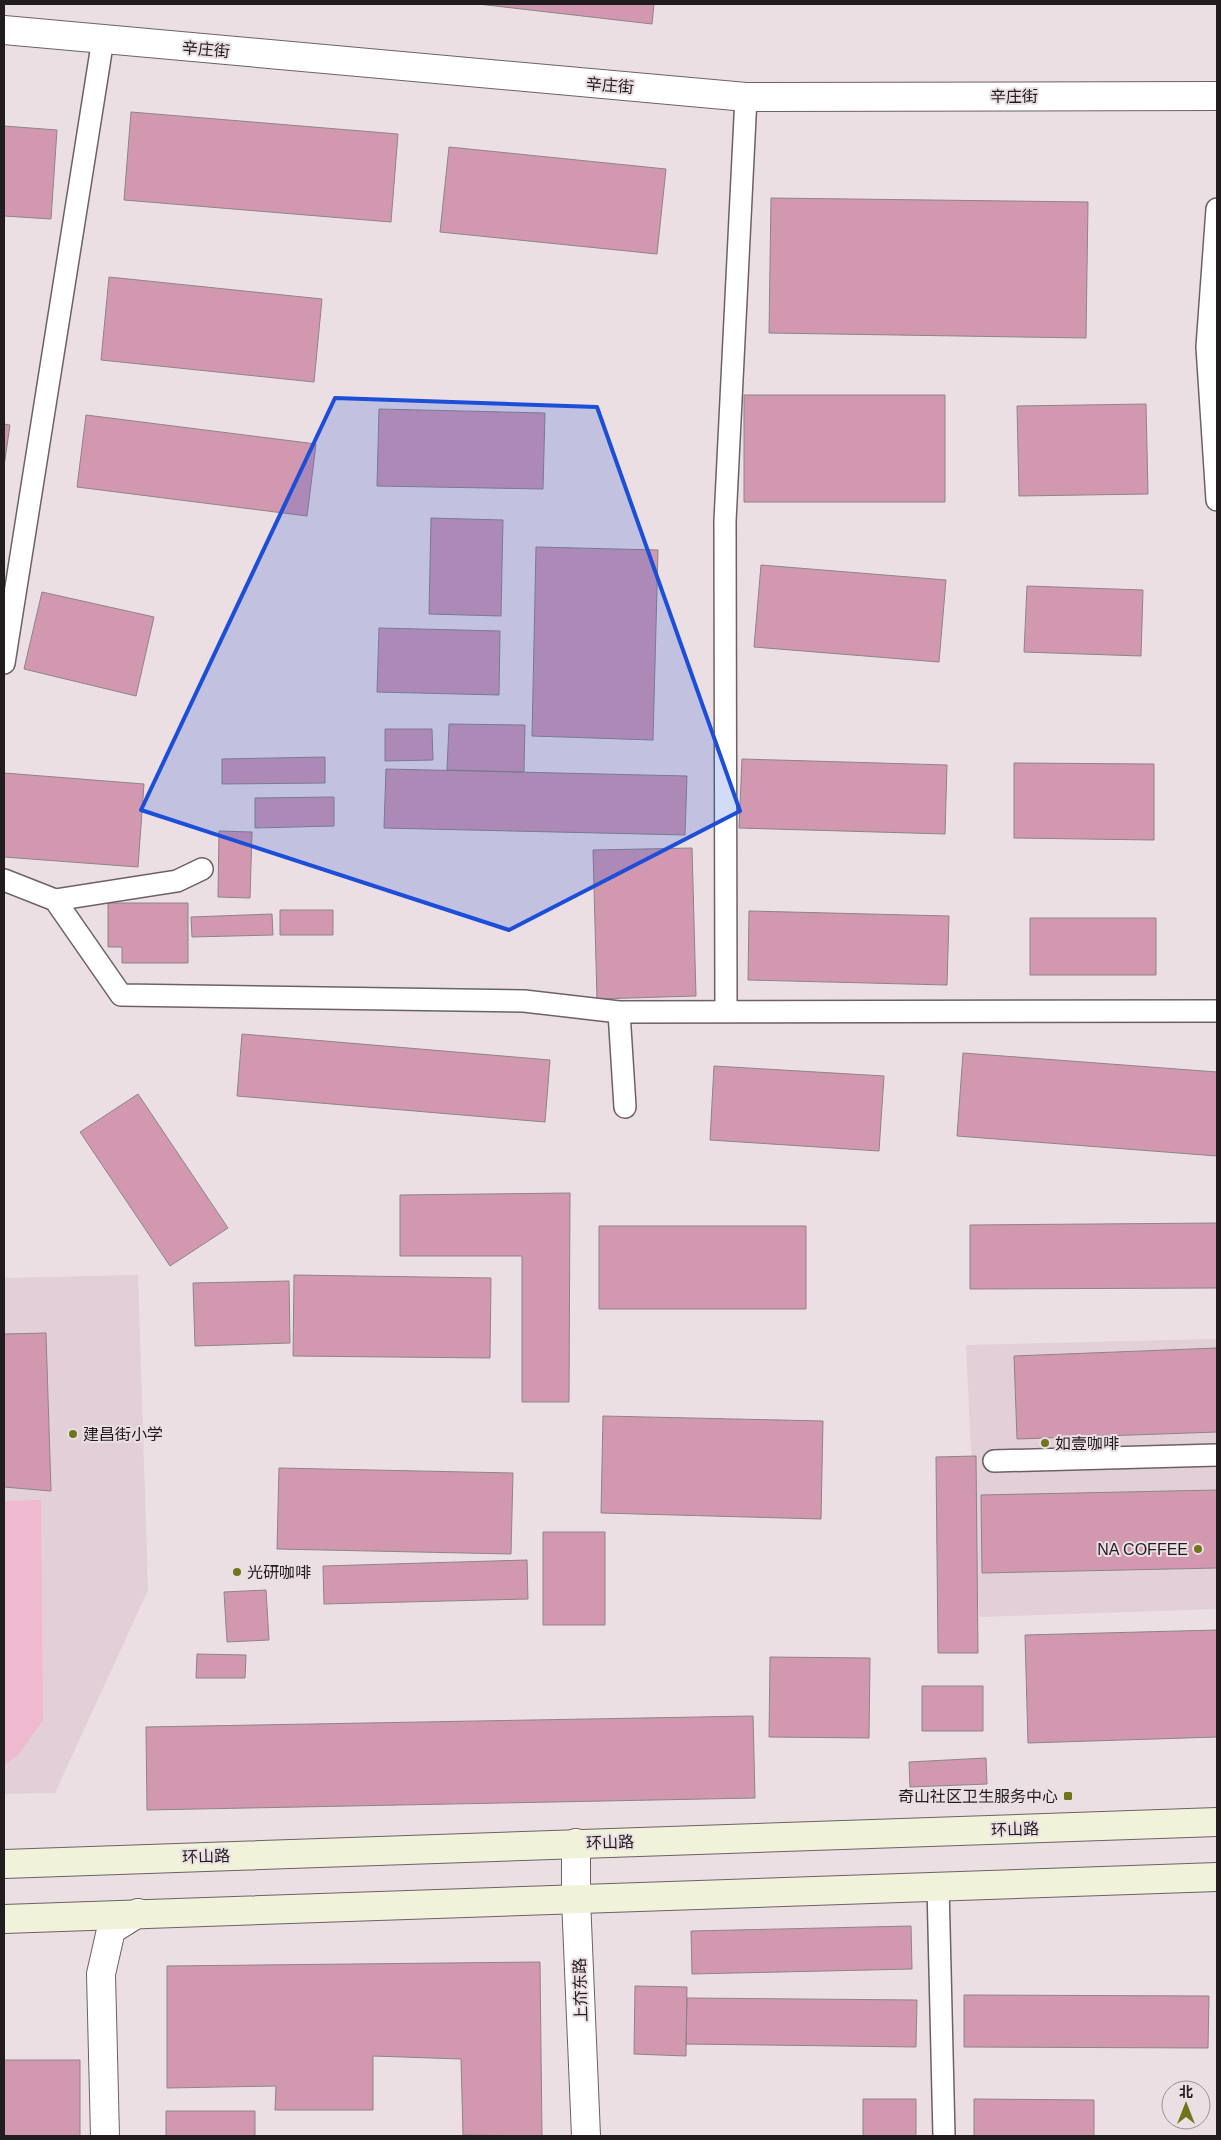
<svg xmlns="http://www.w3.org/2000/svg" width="1221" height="2140" viewBox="0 0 1221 2140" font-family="Helvetica,'Noto Sans SC',sans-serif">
	<rect width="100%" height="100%" fill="#ebdfe3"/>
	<path fill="#e3cfd7" d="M138,1275L148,1590L55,1793L4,1794V1278Z
		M1217,1339V1609L979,1617L966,1345Z"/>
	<path fill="#efb9cf" d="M41,1500L43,1720L18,1755L4,1765V1501Z"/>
	<path fill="#d198af" stroke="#8e8488" d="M478,4H654L652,24Z
		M131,112L398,134L391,222L124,200Z
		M4,126L57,130L51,219L4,216Z
		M449,147L666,169L657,254L440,232Z
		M771,198L1088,202L1086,338L769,333Z
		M109,277L322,299L314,382L101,360Z
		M744,395H945V502H744Z
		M1146,404L1148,494L1019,496L1017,406Z
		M379,409L545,413L543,489L377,486Z
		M86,415L316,444L307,516L77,487Z
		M4,424L10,425L4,466Z
		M431,518L503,520L501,616L429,614Z
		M536,547L658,550L653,740L532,736Z
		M761,565L946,580L939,662L754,647Z
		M1027,586L1143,590L1141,656L1024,652Z
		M42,592L154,617L136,696L24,669Z
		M379,628L500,631L499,695L377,692Z
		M449,724L525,725L524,772L447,770Z
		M385,729H432L433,760L385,761Z
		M325,757V783L222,784V759Z
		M742,759L947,765L945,834L739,828Z
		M1014,763L1154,764V840L1014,838Z
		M386,769L687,776L685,835L384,828Z
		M4,773L144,784L138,867L4,857Z
		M334,797V826L255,828V798Z
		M219,831L252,832L250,898L218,897Z
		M692,848L696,996L597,999L593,850Z
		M108,903H188V963H122V947H108Z
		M280,910H333V935H280Z
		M749,911L949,916L947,985L748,980Z
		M272,914L273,935L192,937L191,917Z
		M1030,918H1156V975H1030Z
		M242,1034L550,1060L545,1122L237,1096Z
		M963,1053L1217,1072V1156L957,1136Z
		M714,1066L884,1076L879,1151L710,1140Z
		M138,1094L228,1228L170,1266L80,1132Z
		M570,1193L569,1402H522V1256H400V1195Z
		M1217,1223V1288L970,1289V1225Z
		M599,1226H806V1309H599Z
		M294,1275L491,1278L490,1358L293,1356Z
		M289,1281L290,1343L195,1346L193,1283Z
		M46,1333L51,1491L4,1487V1334Z
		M1217,1348V1432L1017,1439L1014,1356Z
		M603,1416L823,1421L821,1519L601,1513Z
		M976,1456L978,1653H938L936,1457Z
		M279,1468L513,1473L511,1554L277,1549Z
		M1217,1490V1568L982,1573L981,1495Z
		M543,1532H605V1625H543Z
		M527,1560L528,1599L324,1604L323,1566Z
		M266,1590L269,1640L227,1642L224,1592Z
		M1217,1630V1737L1028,1743L1025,1635Z
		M197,1654L246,1655L245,1678H196Z
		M770,1657L870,1658L869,1738L769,1737Z
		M922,1686H983V1731H922Z
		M753,1716L755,1798L147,1810L146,1727Z
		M986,1758L987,1784L910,1787L909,1762Z
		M911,1926L912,1969L692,1974L691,1931Z
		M540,1962L542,2136L463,2135L461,2059L373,2056V2110H275L276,2086L167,2088V1966Z
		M635,1986L687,1987L686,2056L634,2054Z
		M964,1995L1209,1996L1208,2048L964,2047Z
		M687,1998L917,2000L916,2047L686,2044Z
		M4,2060H80V2136H4Z
		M863,2099H916V2136H863Z
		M974,2099L1094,2100V2136H974Z
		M166,2111H255V2136H166Z"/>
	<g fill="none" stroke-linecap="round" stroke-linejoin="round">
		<defs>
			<path id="lane" d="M1217,209L1207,347L1217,500
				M4,663L103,39
				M4,880L55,900L121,995L524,1001L619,1012L625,1107
				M55,900L177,881L202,869
				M619,1012L1217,1011
				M726,1012L725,521L746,97
				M994,1461L1217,1455
				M938,1886L944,2136"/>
			<path id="street" d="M4,30L746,97L1217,96
				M576,1843V1899L586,2136
				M105,2136L101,1974L111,1930L138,1913"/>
			<path id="secondary" d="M4,1864L1217,1822
				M4,1919L1217,1877"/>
		</defs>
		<use href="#lane" stroke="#6c6265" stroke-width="24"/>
		<use href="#street" stroke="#6c6265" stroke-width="30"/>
		<use href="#secondary" stroke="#6c6265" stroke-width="30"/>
		<use href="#lane" stroke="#fff" stroke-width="21"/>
		<use href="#street" stroke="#fff" stroke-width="28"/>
		<use href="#secondary" stroke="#f0f2da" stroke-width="28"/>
	</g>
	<path fill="#1d4ed8" fill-opacity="0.2" stroke="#1d4ed8" stroke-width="4" stroke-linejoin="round" d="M335,398L597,407L740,811L509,930L141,810Z"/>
	<g fill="#6f751d" stroke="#ebdfe3" stroke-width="2">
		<circle cx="73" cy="1434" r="5"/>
		<circle cx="1045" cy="1443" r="5"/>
		<circle cx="1198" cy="1549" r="5"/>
		<circle cx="237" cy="1572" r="5"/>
		<rect x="1063" y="1791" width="10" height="10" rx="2.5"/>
	</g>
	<g text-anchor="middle" stroke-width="4" stroke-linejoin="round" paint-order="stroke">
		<g font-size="16" fill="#211d1e" stroke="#ebdfe3">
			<text transform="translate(206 49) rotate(5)" y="6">辛庄街</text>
			<text transform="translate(610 85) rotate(5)" y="6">辛庄街</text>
			<text x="1014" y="102">辛庄街</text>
			<text transform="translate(1015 1829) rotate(-2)" y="6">环山路</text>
			<text transform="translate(610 1842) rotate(-2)" y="6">环山路</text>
			<text transform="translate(206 1856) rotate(-2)" y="6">环山路</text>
			<text transform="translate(580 1990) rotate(-92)" y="6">上夼东路</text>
		</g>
		<g font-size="16" fill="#211d1e" stroke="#ebdfe3" text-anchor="start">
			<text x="83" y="1440">建昌街小学</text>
			<text x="1055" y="1449">如壹咖啡</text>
			<text x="1188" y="1555" text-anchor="end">NA COFFEE</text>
			<text x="247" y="1578">光研咖啡</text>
			<text x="1058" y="1802" text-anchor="end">奇山社区卫生服务中心</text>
		</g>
	</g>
	<rect width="1221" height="2140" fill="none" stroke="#211d1e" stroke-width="10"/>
	<g transform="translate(1186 2105)"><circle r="24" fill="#ebdfe3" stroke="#9a9194"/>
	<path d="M0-4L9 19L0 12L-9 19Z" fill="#6f751d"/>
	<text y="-8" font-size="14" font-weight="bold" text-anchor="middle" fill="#211d1e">北</text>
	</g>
</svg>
